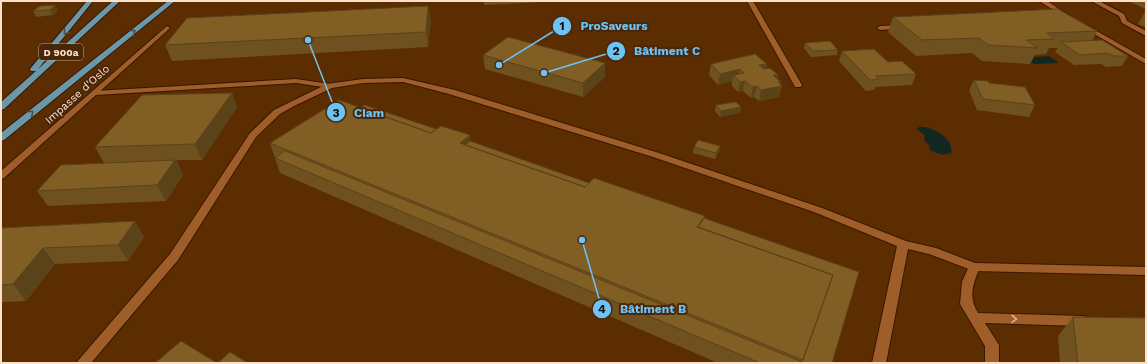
<svg xmlns="http://www.w3.org/2000/svg" width="1147" height="364" viewBox="0 0 1147 364" font-family="'Work Sans',sans-serif">
	<rect width="100%" height="100%" fill="#5c2d00"/>
	<path fill="#122722" d="M1049,56L1059,63L1034,64L1025,58Z
		M919,127C931,125 955,139 951,153L943,155L934,152L930,150L929,145L924,140L925,136L917,129Z"/>
	<g fill="none" stroke-linecap="round" stroke-linejoin="round">
		<defs>
			<path id="service" d="M747,1H753L802,85L801,87H795L794,85Z
				M1091,1H1099L1124,14L1127,21L1146,31V36L1122,23L1119,16Z
				M903,25L906,27L905,28L880,30L877,28L880,26Z
				M296,79L330,84L334,86L330,88L296,83L95,95L91,93L95,91Z
				M974,263L978,264L980,267C973,284 968,297 978,313L1083,316L1088,317L1089,321L1088,325L1083,326L985,323L999,345V363H985V346L960,304L962,282L970,264Z"/>
			<path id="minor" d="M1039,1H1047L1070,16L1065,17Z
				M1086,25L1146,59V64L1084,28L1083,27Z
				M167,26L170,28L169,29L4,178L1,179V171Z
				M403,78L455,90L659,153L822,208L906,241L936,248L975,263L1146,267V275L974,271L929,254L908,249L886,363H872L897,246L814,212L653,157L449,94L403,82L363,83L332,88L294,106L280,114L256,137L178,260L91,363H76L170,254L250,133L274,110L327,84L363,79Z"/>
			<path id="primary" d="M87,1H93L38,69L113,1H120L4,109L1,110V102L36,71H31L30,69Z
				M168,1H175L4,140L1,141V133Z"/>
		</defs>
		<use href="#service" stroke="#381800" stroke-width="2"/>
		<use href="#minor" stroke="#381800" stroke-width="2"/>
		<use href="#primary" stroke="#381800" stroke-width="2"/>
		<use href="#service" fill="#9f5e29" fill-rule="evenodd"/>
		<use href="#minor" fill="#9f5e29" fill-rule="evenodd"/>
		<use href="#primary" fill="#6a98a9" fill-rule="evenodd"/>
	</g>
	<path fill="#6f511f" d="M484,1H561L484,5Z
		M1128,1H1146V9Z
		M55,5L58,10L53,15L36,17L33,11Z
		M428,6L431,21L428,47L172,61L165,45Z
		M1146,10V27L1138,24Z
		M893,17L1097,31L1092,41L1128,56L1122,66L1106,67L1101,64L1074,65L1055,52L1058,48H1049L1046,54L1035,55L1030,64L982,61L972,53L916,56L888,32Z
		M805,43L838,50L837,55L811,57L804,48Z
		M842,51L888,62L916,74L912,85L875,87L874,90L866,91L839,61Z
		M483,55L605,77L583,97L485,69Z
		M711,64H767L766,69L778,75L777,79L780,85L782,86L779,97L759,101L754,97L751,98L743,91L738,92L732,86V81L718,85L709,75Z
		M974,80L989,83L1035,105L1029,117L977,110L969,90Z
		M232,93L237,107L202,160H176L183,175L166,201L48,206L37,191L104,163L95,147Z
		M716,105L741,107L740,113L720,117L715,111Z
		M360,108L436,129L470,135V141L589,183L705,216L704,218L832,363H718L280,173L270,143Z
		M720,146L719,152L715,159L693,153L694,147Z
		M135,221L144,237L128,261L55,264L26,301L1,302V228Z
		M1073,317L1146,363H1060L1058,336Z"/>
	<path fill="#5a4219" d="M55,5L58,10L53,15L50,10Z
		M428,6L431,21L428,47L426,32Z
		M605,63V77L583,97V83Z
		M767,64L765,74L759,65Z
		M740,69L738,79L734,75L732,81L718,85L720,74Z
		M773,75H778L775,85Z
		M745,81L743,91L738,92L740,82Z
		M778,82H781L780,87L782,86L779,97L759,101L761,90Z
		M757,86L754,97L751,98L753,87Z
		M232,93L237,107L202,160L195,144Z
		M741,107L740,113L720,117L721,111Z
		M470,135L472,153L460,143Z
		M720,146L719,152L715,159L716,153Z
		M175,160L183,175L166,201L157,185Z
		M705,216L702,231L697,227Z
		M135,221L144,237L128,261L118,245Z
		M43,248L55,264L26,301L13,284Z"/>
	<path fill="#815e24" stroke="#5a4219" d="M55,5L50,10L33,11L40,6Z
		M428,6L426,32L165,45L187,18Z
		M1058,9L1097,31L1047,33L1054,39L1026,40L1038,48L989,45L979,38L922,40L893,17Z
		M508,37L605,63L583,83L483,55Z
		M1102,40L1128,56H1113L1107,53L1080,55L1061,42Z
		M830,41L838,50L813,51L805,43Z
		M874,49L888,62L902,61L916,74L876,76L878,79L870,80L842,51Z
		M755,54L767,64L759,65L764,69L770,68L778,75H773L781,82H778L782,86L761,90L757,86L753,87L745,81L740,82L734,75L744,73L740,69L720,74L711,64Z
		M974,80L988,81L989,83L1025,87L1035,105L983,99Z
		M232,93L195,144L95,147L142,95Z
		M339,100L431,133L441,126L470,135L460,143L585,187L594,178L705,216L697,227L833,275L803,360L270,143Z
		M736,102L741,107L721,111L716,105Z
		M365,105L436,129L431,133L360,108Z
		M698,140L720,146L716,153L694,147Z
		M470,141L589,183L585,187L465,145Z
		M285,151L802,362L833,275L698,227L704,218L859,272L832,363H760L275,158Z
		M175,160L157,185L37,191L61,165Z
		M135,221L118,245L43,248L13,284L1,285V228Z
		M1073,317L1146,318V363H1078Z
		M181,341L217,363H155Z
		M230,352L248,363H218Z"/>
	<defs><path id="oneway-chevron" d="M-2-3.5L2.5 0L-2 3.5" fill="none" stroke-width="1.6" stroke-linecap="round" stroke-linejoin="round"/></defs>
	<g stroke="#53493a">
		<use href="#oneway-chevron" transform="translate(66 32) rotate(128)"/>
		<use href="#oneway-chevron" transform="translate(133 32) rotate(-39)"/>
		<use href="#oneway-chevron" transform="translate(31 113) rotate(-39)"/>
	</g>
	<use stroke="#dcb292" href="#oneway-chevron" transform="translate(1014 319) rotate(2)"/>
	<g text-anchor="middle" stroke-width="4" stroke-linejoin="round" paint-order="stroke">
		<rect fill="#49270a" stroke="#c7a890" stroke-width="1" x="39" y="44" width="44" height="16" rx="3"/>
		<g font-size="10" font-weight="bold" fill="#fddfca">
			<text x="61" y="56">D 900a</text>
		</g>
		<g font-size="11" fill="#fddfca" stroke="#49270a">
			<text transform="translate(77 94) rotate(-42)" y="4">Impasse d'Oslo</text>
		</g>
	</g>
	<path fill="none" stroke="#6fc2f4" stroke-width="1.5" d="M499 65L562 26M544 73L616 51M308 40L336 112M582 240L602 309"/>
	<g fill="#6fc2f4" stroke="#49270a" stroke-width="1.5">
		<circle cx="499" cy="65" r="4"/>
		<circle cx="544" cy="73" r="4"/>
		<circle cx="308" cy="40" r="4"/>
		<circle cx="582" cy="240" r="4"/>
		<circle cx="562" cy="26" r="10"/>
		<circle cx="616" cy="51" r="10"/>
		<circle cx="336" cy="112" r="10"/>
		<circle cx="602" cy="309" r="10"/>
	</g>
	<g font-size="12" text-anchor="middle" font-weight="bold" fill="#111">
		<text x="562" y="30">1</text>
		<text x="616" y="55">2</text>
		<text x="336" y="117">3</text>
		<text x="602" y="313">4</text>
	</g>
	<g font-size="12" text-anchor="middle" font-weight="bold" fill="#6fc2f4" stroke="#49270a" stroke-width="4" stroke-linejoin="round" paint-order="stroke">
		<text x="614" y="30">ProSaveurs</text>
		<text x="667" y="55">Bâtiment C</text>
		<text x="369" y="117">Ciam</text>
		<text x="653" y="313">Bâtiment B</text>
	</g>
	<rect width="1147" height="364" fill="none" stroke="#fddfca" stroke-width="4"/>
</svg>
